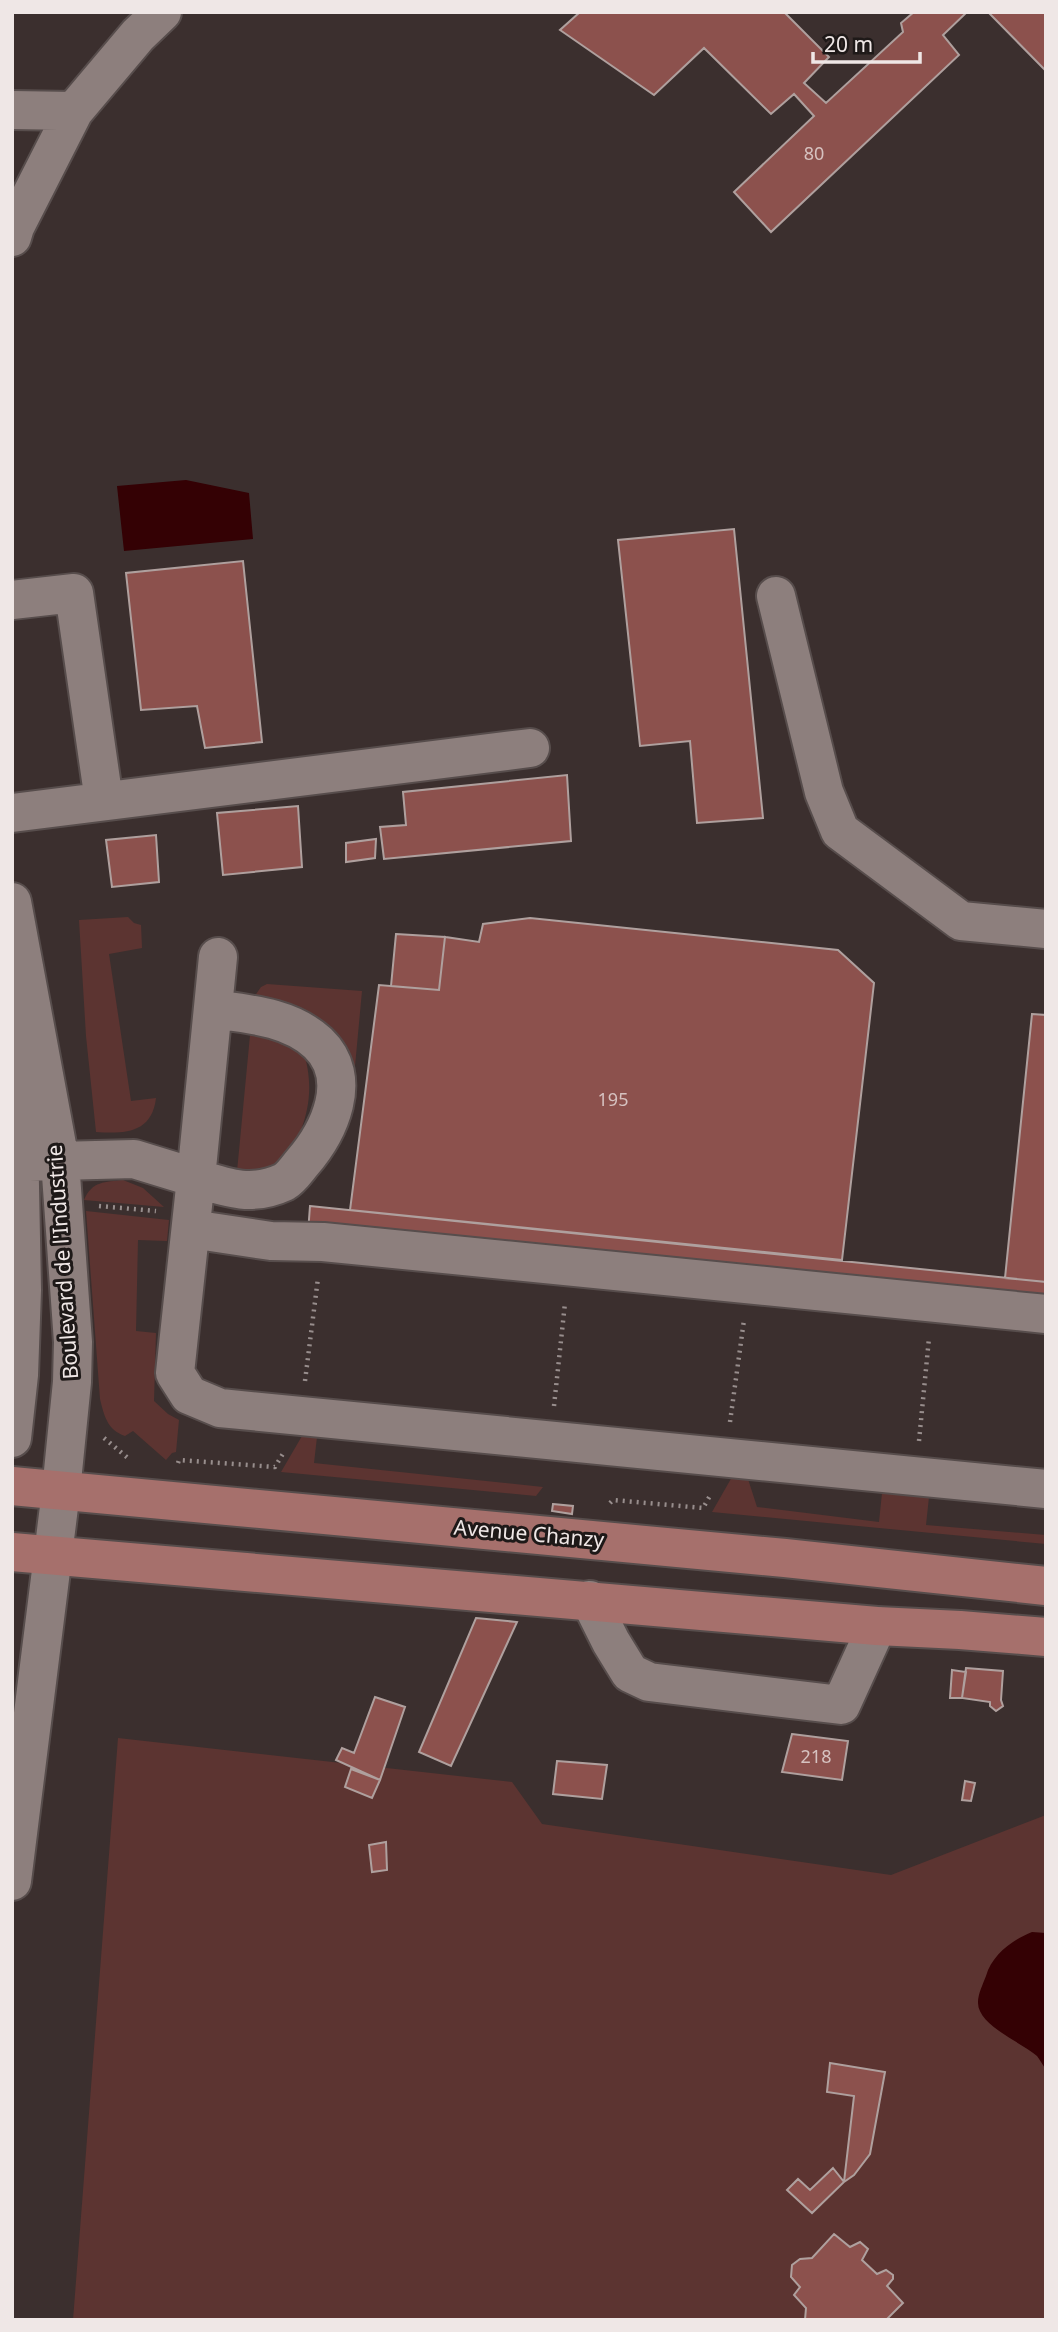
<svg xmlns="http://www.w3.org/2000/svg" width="1058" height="2332" viewBox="0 0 1058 2332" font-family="'Noto Sans',sans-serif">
	<rect width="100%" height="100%" fill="#3b2f2e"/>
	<path fill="#5c3431" d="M128,917L134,923L141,925L142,948L109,954L131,1101L156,1098C152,1133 125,1134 96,1132L86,1036L79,920Z
		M267,984L362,991L354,1077L254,997L261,987Z
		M251,1025L303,1050C318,1097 304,1129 282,1171L236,1182Z
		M123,1180L143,1188L164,1207L84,1200C92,1181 105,1182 123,1180Z
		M86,1211L169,1220L167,1241L138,1240L136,1331L156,1333L154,1401L168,1414L179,1420L176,1452L172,1453L166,1460L133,1431L125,1436C107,1430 104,1415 100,1399Z
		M302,1436L317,1437L314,1463L543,1487L536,1496L281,1472Z
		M732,1477L748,1479L757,1507L879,1522L882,1493L929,1497L926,1525L1046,1535V1544L712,1512Z
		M118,1738L512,1782L542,1824L891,1875L1046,1815V2320H73Z"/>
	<path fill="#340104" d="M186,480L249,493L253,539L124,551L117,486Z
		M1032,1932L1046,1933V2070C1043,2065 1040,2060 1037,2056C1021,2042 977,2025 978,2002C978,1994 983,1984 986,1976C992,1955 1012,1940 1032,1932Z"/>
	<path fill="#8c514d" stroke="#afa09e" stroke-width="2" d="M580,12H784L829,57L804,83L826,103L903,32L901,23L914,12H967L943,35L959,55L771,232L734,192L814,116L794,94L771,114L704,48L654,95L560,30Z
		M988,12H1046V71Z
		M734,529L763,818L697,823L690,741L640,746L618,540Z
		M243,561L262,742L205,748L197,706L141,710L126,573Z
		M567,775L571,841L384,859L380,827L406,825L403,792Z
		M298,806L302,867L223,875L217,813Z
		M156,835L159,882L112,887L106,840Z
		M376,839L375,858L346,862V843Z
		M530,918L838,950L874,983L842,1260L350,1210L379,985L439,990L445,937L479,942L483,924Z
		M396,934L445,937L439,990L391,986Z
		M1032,1014L1046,1015V1282L1005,1278Z
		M310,1206L1046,1282V1321L307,1246Z
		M553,1504L573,1506L572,1514L552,1511Z
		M476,1618L517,1622L451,1766L419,1752Z
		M966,1668L1003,1671L1001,1700L1003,1706L996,1711L990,1706V1702L962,1698Z
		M952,1670L966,1672L962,1698H950Z
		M375,1697L405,1707L380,1780L336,1760L342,1748L354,1753Z
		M792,1734L848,1741L842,1780L782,1772Z
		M557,1761L607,1765L602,1799L553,1794Z
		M351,1769L380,1780L372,1798L345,1787Z
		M965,1781L975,1783L971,1801L962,1800Z
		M386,1842L387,1870L372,1872L369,1845Z
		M830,2063L885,2072L870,2154L854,2175L844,2182L854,2096L827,2092Z
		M833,2168L844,2182L812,2213L787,2190L798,2179L810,2190Z
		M834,2234L850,2247L860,2242L868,2249L862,2260L877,2274L886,2270L893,2275V2279L887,2286L903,2303L886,2320H805L806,2308L794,2295L800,2287L791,2277L792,2265L800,2259L812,2258Z"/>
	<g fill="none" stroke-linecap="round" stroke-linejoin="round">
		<defs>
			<path id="minor" d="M12,110L74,111
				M12,237L15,227L74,111L138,35L162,12
				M776,596L824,792L840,831L961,921L1046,929
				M12,600L74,593L104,801
				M12,813L530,748
				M12,902L60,1161L73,1342L72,1382L61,1491L12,1881
				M213,1009C249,1014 290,1017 318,1043C355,1078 329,1132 302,1163C297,1169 291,1178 284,1182C252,1197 227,1188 196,1178L218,957
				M20,1162L134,1159L196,1178L175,1373L189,1395L220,1408L1046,1489
				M191,1229L271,1241L323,1242L1046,1314
				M12,1438L19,1375L22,1290L17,1032
				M590,1600L611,1642L630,1673L649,1682L841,1705L877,1626"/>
			<path id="major" d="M12,1486L785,1558L1046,1586
				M12,1552L877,1626L960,1630L1046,1637"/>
		</defs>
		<use href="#minor" stroke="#574d4c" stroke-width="42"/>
		<use href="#major" stroke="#574d4c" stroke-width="42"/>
		<path stroke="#988e8d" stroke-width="4.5" stroke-dasharray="2 5" stroke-linecap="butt" d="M99,1206L156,1211
			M305,1381L318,1278
			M554,1406L565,1303
			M730,1422L744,1320
			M104,1438L129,1459
			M919,1441L929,1338
			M178,1463L179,1460L275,1467L284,1452
			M610,1503L613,1500L703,1508L711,1494"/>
		<use href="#minor" stroke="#8d7f7d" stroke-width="38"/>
		<use href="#major" stroke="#a6706c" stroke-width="38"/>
	</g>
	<g text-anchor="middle" stroke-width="6" stroke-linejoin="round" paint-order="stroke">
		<g font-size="18" fill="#d6c2c0">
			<text x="814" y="160">80</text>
			<text x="613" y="1106">195</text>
			<text x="816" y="1763">218</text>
		</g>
		<g font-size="21" fill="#efe7e6" stroke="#1e1918">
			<text transform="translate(63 1262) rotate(-94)" y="7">Boulevard de l'Industrie</text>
			<text transform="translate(529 1534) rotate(5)" y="7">Avenue Chanzy</text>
		</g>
	</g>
	<rect width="1058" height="2332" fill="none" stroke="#efe7e6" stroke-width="28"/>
	<path d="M813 52v10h107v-10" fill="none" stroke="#efe7e6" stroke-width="3.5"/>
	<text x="824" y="52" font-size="21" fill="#efe7e6" stroke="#1e1918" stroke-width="5" paint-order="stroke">20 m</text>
</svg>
